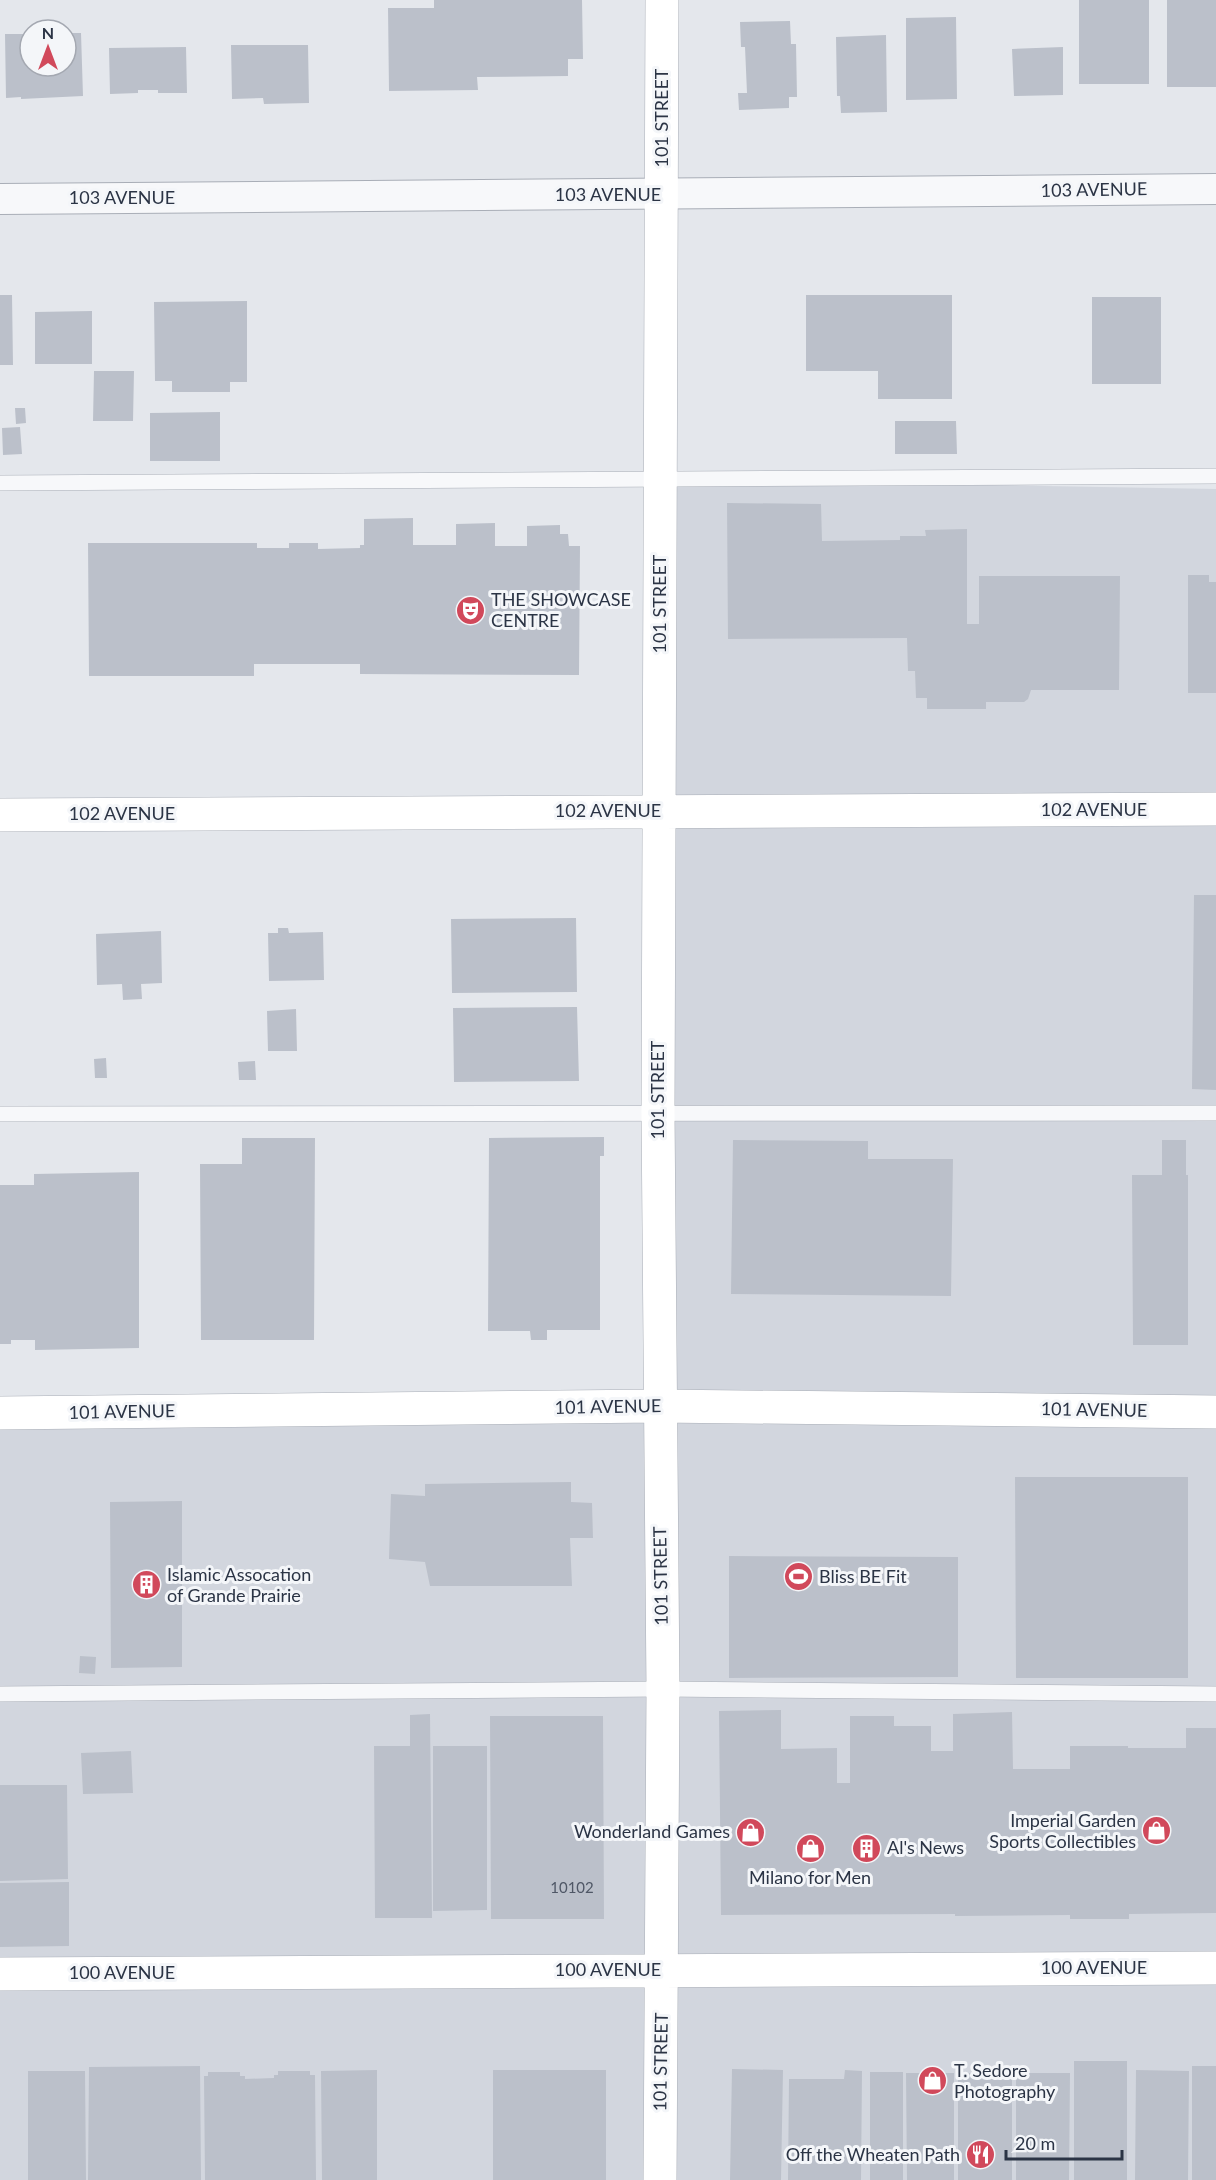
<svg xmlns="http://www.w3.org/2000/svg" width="1216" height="2180" viewBox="0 0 1216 2180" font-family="Lato,sans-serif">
	<rect width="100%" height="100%" fill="#e4e7ec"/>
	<path fill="#d2d6de" d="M661,479L1216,489V2180H0V1413L659,1406Z"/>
	<path fill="#bbc0ca" d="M434,0H582L583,59H568V76L477,77L478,90L389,91L388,8H434Z
		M1079,0H1149V84H1079Z
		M1167,0H1216V87H1167Z
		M956,17L957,99L906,100V18Z
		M790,21L791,44H796L797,97H789V108L739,110L738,93H747L745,47H741L740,22Z
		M66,33H81L83,96L21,99V97L6,98L5,34H30V66H66Z
		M886,35L887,112L841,113L840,96H837L836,37Z
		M231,45H308L309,103L264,104L263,98L232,99Z
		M186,47L187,93H158V90H138V93L110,94L109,48Z
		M1063,47V95L1014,96L1012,49Z
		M0,295H12L13,365H0Z
		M806,295H952V399H878V371H806Z
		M1092,297H1161V384H1092Z
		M247,301V382H230V392H172V381H155L154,302Z
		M92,311V364H35V312Z
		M94,371H134L133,421H93Z
		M15,408H25L26,423L16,424Z
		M220,412V461H150V413Z
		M895,421H956L957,454H895Z
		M20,427L22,454L3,455L2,428Z
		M727,503L821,504L822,541L900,540V536H926L925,530L967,529V624H979V576H1120L1119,690H1031L1028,699L1024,702H986V709H927V698H916L915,671H908L907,638L728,639Z
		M413,518V545H456V524L495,523V546H527V526L560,525V534H568L569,546H580L579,675L360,674V664H254V676H89L88,543H257V548H289V543H318V549L360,548V545H364V519Z
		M1188,575H1209V582H1216V693H1188Z
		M1194,895H1216V1090L1192,1089Z
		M576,918L577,992L452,993L451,919Z
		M278,928H288L289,933L323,932L324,980L269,981L268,933H278Z
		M161,931L162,983L141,984L142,999L123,1000L122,984L97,985L96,934Z
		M577,1007L579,1081L454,1082L453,1008Z
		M296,1009L297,1051H268L267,1011Z
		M106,1058L107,1078H95L94,1059Z
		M255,1061L256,1080H239L238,1062Z
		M604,1137V1156H600V1330H547V1340H531L530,1331H488L489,1138Z
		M242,1138H315L314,1340H201L200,1164H242Z
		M733,1140L868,1141V1159H953L951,1296L731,1294Z
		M1162,1140H1186V1175H1188V1345H1133L1132,1175H1162Z
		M139,1172V1348L35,1350V1340H11V1344H0V1185H34V1174Z
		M1015,1477H1188V1678H1016Z
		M571,1482V1502L592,1503L593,1538H570L572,1586H430L425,1562L389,1559L391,1494L425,1496V1484Z
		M182,1501V1667L111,1668L110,1502Z
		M729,1556L958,1557V1677L729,1678Z
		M80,1656L96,1657L95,1674L79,1673Z
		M781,1710V1749L837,1748V1783H850V1716H894V1726H931V1751H953V1714L1012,1712L1013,1769H1070V1746H1128V1748H1186V1728H1216V1913L1129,1914V1919H1070V1915L955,1916V1914L721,1915L719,1711Z
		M430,1714L432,1918H375L374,1746H410V1715Z
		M490,1716H603L604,1919H491Z
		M433,1746H487V1910L433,1911Z
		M131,1751L133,1793L83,1794L81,1753Z
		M0,1785H67L68,1879L0,1881Z
		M69,1882V1946L0,1947V1883Z
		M1074,2061H1127V2180H1074Z
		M200,2066L201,2180H88L89,2067Z
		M1192,2066H1216V2180H1192Z
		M732,2069L783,2070L781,2180H730Z
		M377,2070V2180H322L321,2071Z
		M493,2070H606V2180H493Z
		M845,2070L862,2071L861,2180H788L789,2079H844Z
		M1136,2070L1189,2071L1188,2180H1135Z
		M28,2071H85L86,2180H28Z
		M278,2071H310V2075H315L316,2180H205L204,2076H208V2072H240V2076H245V2079L274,2078V2075H278Z
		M870,2072H903V2180H870Z
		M906,2073H954V2180H907Z
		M958,2073H1012V2180H958Z
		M1016,2073H1070L1069,2180H1016Z"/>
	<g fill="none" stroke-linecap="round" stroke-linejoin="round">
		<defs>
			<path id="lane" d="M0,483L1216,476
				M0,1114L1216,1113
				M0,1694L663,1689L1216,1694"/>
			<path id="street" d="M0,199L1216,189"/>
			<path id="secondary" d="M0,815L1216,809
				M0,1413L659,1406L1216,1412
				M0,1974L1216,1968
				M660,2180L663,1689L658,1113L662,0"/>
		</defs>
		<use href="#lane" stroke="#a9aeb7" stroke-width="16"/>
		<use href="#street" stroke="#a9aeb7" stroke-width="32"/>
		<use href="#secondary" stroke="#a9aeb7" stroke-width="34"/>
		<use href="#lane" stroke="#f7f8fa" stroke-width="15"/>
		<use href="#street" stroke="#f7f8fa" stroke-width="30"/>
		<use href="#secondary" stroke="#fff" stroke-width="33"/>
	</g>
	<defs>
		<symbol id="theatre-disc" viewBox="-11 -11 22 22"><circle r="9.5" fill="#d1495b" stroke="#f4f6f9"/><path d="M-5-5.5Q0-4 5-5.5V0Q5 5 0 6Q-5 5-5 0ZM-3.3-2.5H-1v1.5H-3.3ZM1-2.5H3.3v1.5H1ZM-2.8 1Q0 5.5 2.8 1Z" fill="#fff"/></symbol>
		<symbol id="stadium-disc" viewBox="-11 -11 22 22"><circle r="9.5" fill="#d1495b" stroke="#f4f6f9"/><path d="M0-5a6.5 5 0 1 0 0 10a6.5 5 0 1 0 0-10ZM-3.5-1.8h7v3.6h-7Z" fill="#fff"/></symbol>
		<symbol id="building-disc" viewBox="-11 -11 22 22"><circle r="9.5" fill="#d1495b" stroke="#f4f6f9"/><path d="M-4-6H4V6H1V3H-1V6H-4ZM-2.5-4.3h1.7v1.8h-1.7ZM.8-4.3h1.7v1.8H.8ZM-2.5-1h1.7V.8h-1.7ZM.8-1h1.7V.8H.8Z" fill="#fff"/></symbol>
		<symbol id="shop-disc" viewBox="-11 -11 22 22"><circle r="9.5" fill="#d1495b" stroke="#f4f6f9"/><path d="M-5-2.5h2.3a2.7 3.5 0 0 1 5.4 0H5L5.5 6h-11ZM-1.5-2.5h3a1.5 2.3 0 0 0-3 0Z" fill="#fff"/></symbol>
		<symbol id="restaurant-disc" viewBox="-11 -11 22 22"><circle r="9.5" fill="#d1495b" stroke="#f4f6f9"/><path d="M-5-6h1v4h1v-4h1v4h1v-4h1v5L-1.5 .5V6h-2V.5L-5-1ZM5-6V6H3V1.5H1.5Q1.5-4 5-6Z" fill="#fff"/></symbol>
	</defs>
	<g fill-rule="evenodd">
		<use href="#theatre-disc" x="454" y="594" width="33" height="33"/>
		<use href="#stadium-disc" x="782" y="1560" width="33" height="33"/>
		<use href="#building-disc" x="130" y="1568" width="33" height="33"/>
		<use href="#shop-disc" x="1140" y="1814" width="33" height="33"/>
		<use href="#shop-disc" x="734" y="1816" width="33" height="33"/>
		<use href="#building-disc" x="850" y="1832" width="33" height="33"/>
		<use href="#shop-disc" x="794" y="1832" width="33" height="33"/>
		<use href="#shop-disc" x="916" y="2064" width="33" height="33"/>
		<use href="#restaurant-disc" x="964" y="2138" width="33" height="33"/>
	</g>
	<g text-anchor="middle" stroke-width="6" stroke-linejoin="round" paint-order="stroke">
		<g font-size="15" fill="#4f5766">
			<text x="572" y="1893">10102</text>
		</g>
		<g font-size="18" fill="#2b3445" stroke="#f4f6f9">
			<text transform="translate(662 118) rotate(-90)" y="6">101 STREET</text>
			<text transform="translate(1094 190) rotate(-1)" y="6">103 AVENUE</text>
			<text x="608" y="201">103 AVENUE</text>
			<text x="122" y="204">103 AVENUE</text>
			<text transform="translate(660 604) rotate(-90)" y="6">101 STREET</text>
			<text x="1094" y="816">102 AVENUE</text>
			<text x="608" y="817">102 AVENUE</text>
			<text x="122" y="820">102 AVENUE</text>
			<text transform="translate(658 1090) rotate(-90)" y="6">101 STREET</text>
			<text transform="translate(608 1407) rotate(-1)" y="6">101 AVENUE</text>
			<text transform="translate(1094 1410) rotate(1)" y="6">101 AVENUE</text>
			<text transform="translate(122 1412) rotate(-1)" y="6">101 AVENUE</text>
			<text transform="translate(661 1576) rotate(-91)" y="6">101 STREET</text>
			<text x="1094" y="1974">100 AVENUE</text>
			<text x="608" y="1976">100 AVENUE</text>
			<text x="122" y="1979">100 AVENUE</text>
			<text transform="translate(661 2062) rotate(-89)" y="6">101 STREET</text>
		</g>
		<g font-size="18" fill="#2b3445" stroke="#f4f6f9" text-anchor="start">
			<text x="491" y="606">THE SHOWCASE<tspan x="491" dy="21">CENTRE</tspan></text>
			<text x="167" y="1581">Islamic Assocation<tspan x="167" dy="21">of Grande Prairie</tspan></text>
			<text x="819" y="1583">Bliss BE Fit</text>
			<text x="1136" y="1827" text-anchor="end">Imperial Garden<tspan x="1136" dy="21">Sports Collectibles</tspan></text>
			<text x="730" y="1838" text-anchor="end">Wonderland Games</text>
			<text x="887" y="1854">Al's News</text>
			<text x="810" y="1884" text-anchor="middle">Milano for Men</text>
			<text x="954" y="2077">T. Sedore<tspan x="954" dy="21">Photography</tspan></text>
			<text x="960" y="2161" text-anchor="end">Off the Wheaten Path</text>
		</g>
	</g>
	<g transform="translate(48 48)"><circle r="28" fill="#f4f6f9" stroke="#a4a8b1" stroke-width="1.5"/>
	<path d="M0-4.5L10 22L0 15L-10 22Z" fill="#d1495b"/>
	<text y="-9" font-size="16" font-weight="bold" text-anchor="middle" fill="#2b3445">N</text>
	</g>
	<path d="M1006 2150v9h116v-9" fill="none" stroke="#2b3445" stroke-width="3"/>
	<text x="1015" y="2150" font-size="18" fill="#2b3445" stroke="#f4f6f9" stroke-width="4.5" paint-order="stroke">20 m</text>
</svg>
